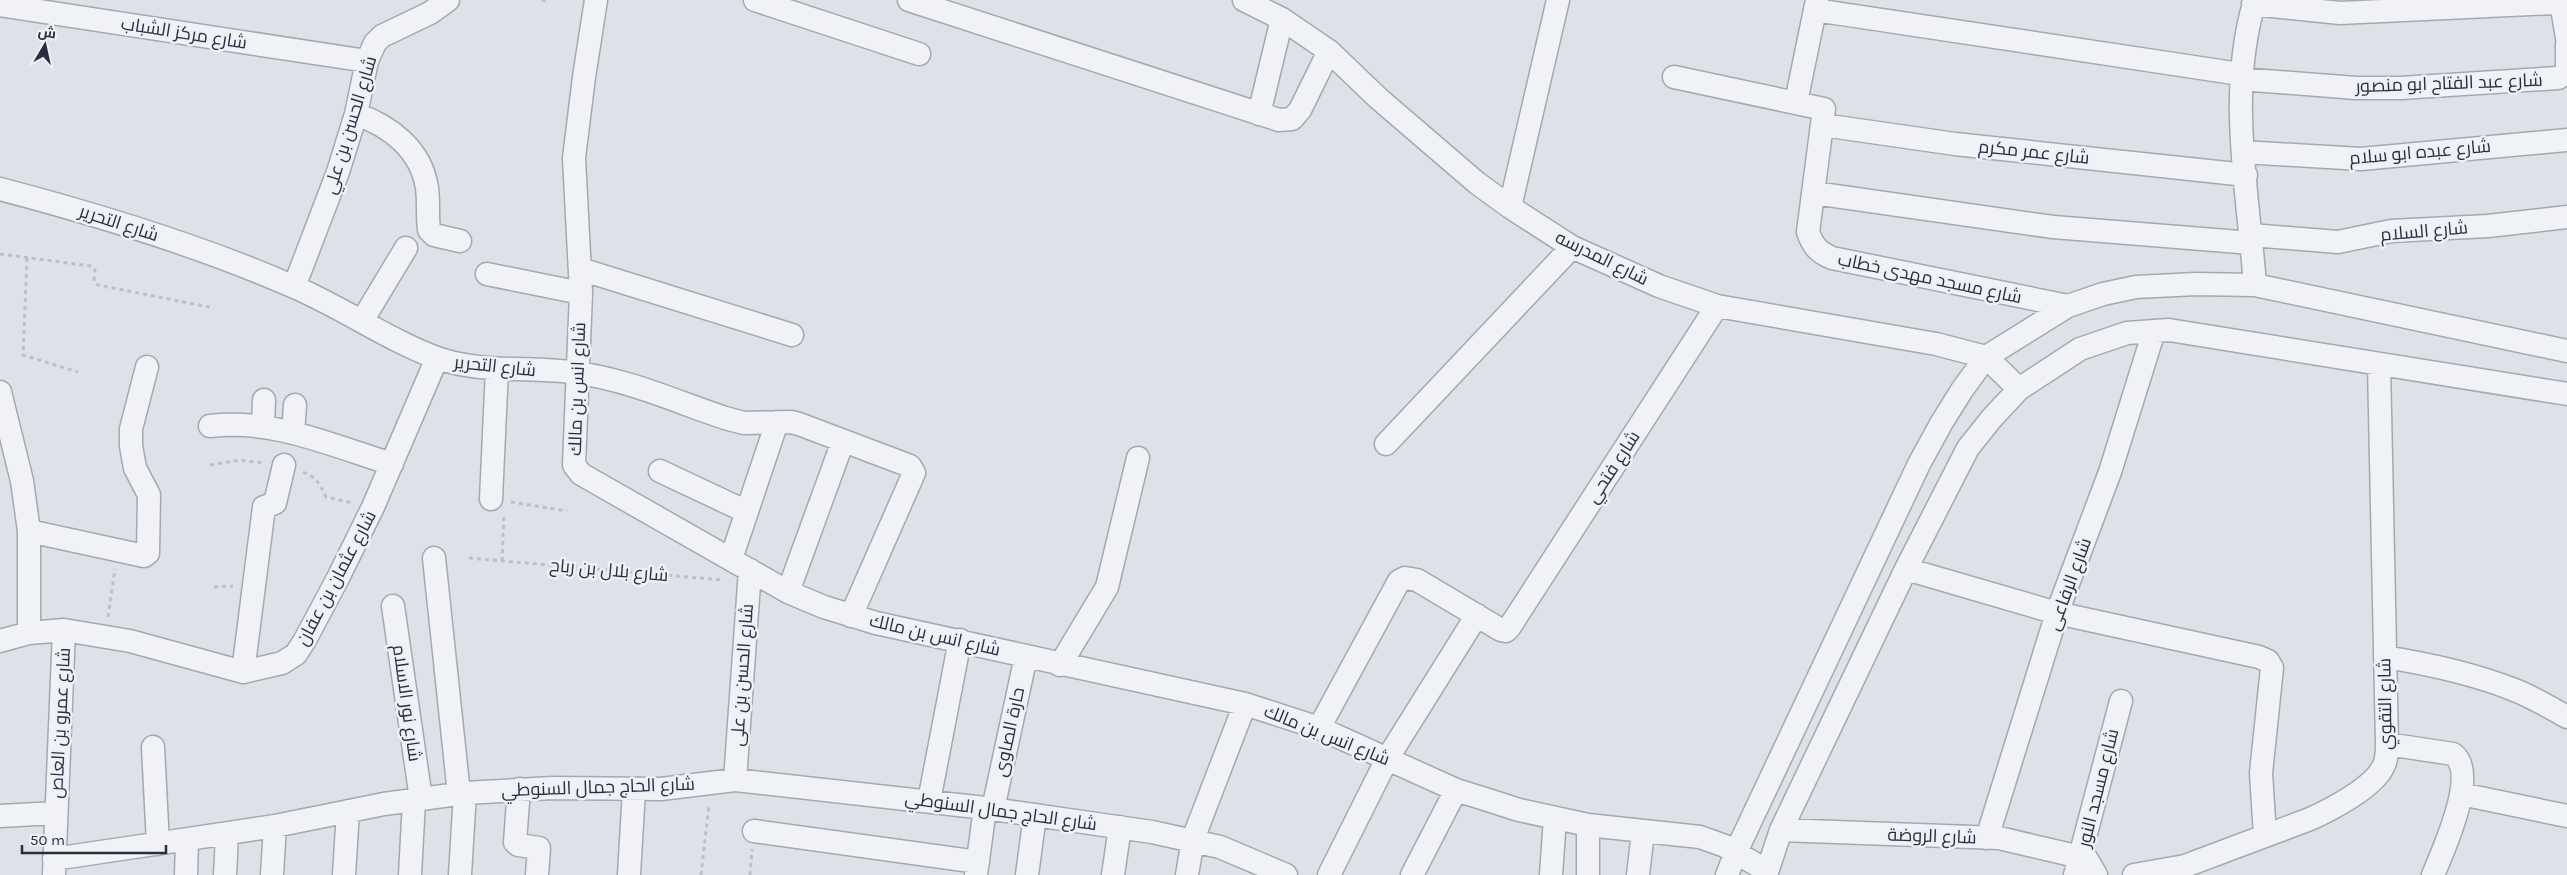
<svg xmlns="http://www.w3.org/2000/svg" width="2567" height="875" viewBox="0 0 2567 875" font-family="Karla,Cairo,sans-serif">
	<rect width="100%" height="100%" fill="#dee1e8"/>
	<g fill="none" stroke-linecap="round" stroke-linejoin="round">
		<defs>
			<path id="minor" d="M596,0L584,77L574,158L581,293L574,465L581,474L788,592L824,607L876,623L1245,704L1319,728L1456,790L1488,800L1519,810L1588,825L1700,837L1725,846L1767,871
				M755,0L773,6L775,0
				M909,0L1279,120L1292,119L1300,110L1329,51
				M1244,0L1282,19L1329,51L1378,98L1477,183L1510,207L1572,247L1659,286L1717,306L1936,344L1986,357L2019,389
				M2255,0C2227,92 2248,191 2255,285
				M2253,4L2340,13L2555,3L2562,8L2567,38
				M0,5L367,61
				M773,6L919,54
				M1815,10L2240,74
				M1674,77L1824,109L1808,232C1813,246 1818,252 1832,258L2068,306
				M2240,79L2356,88H2401L2558,78L2567,72V44
				M1796,102L1817,0
				M356,114C390,126 421,149 427,188C429,202 427,216 429,230L434,235L460,241
				M1259,114L1282,19
				M1823,125L1955,144L2246,175
				M2243,152L2361,159L2567,140
				M0,189C99,215 198,245 292,286C340,306 388,340 437,358C483,374 532,366 578,373C629,380 677,402 725,418L744,423L791,422L799,424L910,466L914,473L851,616
				M1814,193L2053,227L2252,243
				M1510,207L1558,0
				M2251,235L2338,242L2391,231L2488,226L2567,217
				M580,269L792,335
				M487,274L581,293
				M294,287L338,172L356,114L367,61L375,43L382,36L430,13L448,0
				M362,321L406,248
				M0,392L22,481L29,531V633
				M210,426C272,418 333,446 392,464
				M263,426L264,400
				M293,433L295,405
				M1386,444L1572,247
				M660,471L747,512
				M491,499L497,369
				M29,531L144,556L148,553L149,495L135,468L131,446V429L147,367
				M434,558L459,794
				M731,559L777,422
				M1906,569L2057,613L2259,657L2268,661L2272,668L2261,773L2265,836
				M788,592L843,441
				M393,606L421,799
				M0,641L29,633L64,630L130,641L243,672L282,663L296,654L305,640L338,578L373,507L437,358
				M2385,657C2429,664 2471,673 2512,689C2531,696 2549,707 2567,717
				M1060,665L1107,587L1138,458
				M243,672L264,507L275,503L284,465
				M1319,728L1399,581L1405,578L1417,580L1501,630L1506,631L1509,628L1717,306
				M2387,744L2453,754C2479,773 2443,851 2433,875
				M153,747L158,844
				M735,780L750,570
				M519,789L515,842L518,845L539,848L537,875
				M2461,794L2567,816
				M929,801L960,640
				M993,809L1026,656
				M0,816L55,813
				M1781,830L1999,838L2080,857
				M754,831L978,862
				M1987,838L2057,613L2110,472L2154,331
				M2082,851L2096,875
				M54,859L275,826L384,804L465,793L553,788L661,789L735,780L985,808L1152,832L1220,847L1286,875
				M54,874L64,630
				M186,875L187,840
				M225,875L227,834
				M272,875L275,826
				M344,875L348,811
				M410,875L414,801
				M460,875L465,793
				M629,875L634,790
				M976,875L985,808
				M1027,875L1035,815
				M1113,875L1120,827
				M1187,875L1193,839L1245,704
				M1329,875L1387,759L1477,615
				M1412,875L1456,790
				M1551,875L1555,818
				M1588,875V825
				M1638,875L1643,832
				M1727,875L1736,852L1919,464L1942,422L1962,390L1986,357L2068,306L2103,294L2136,287L2196,284L2255,285L2567,351
				M1766,875L1781,830L1906,569L1968,448L1992,418L2019,389L2080,349L2127,333L2169,330L2567,394
				M2075,875L2121,701
				M2134,875L2185,866L2310,819C2330,810 2373,788 2383,767C2387,760 2387,752 2387,744L2379,364"/>
		</defs>
		<use href="#minor" stroke="#a3a8b2" stroke-width="25"/>
		<path stroke="#bcbfc6" stroke-width="3" stroke-dasharray="4 4" stroke-linecap="butt" d="M542,0L548,1
			M0,254L91,266L95,270L94,281L98,285L214,308
			M27,258L23,355L78,372
			M210,465L240,460L263,463
			M303,472C319,479 319,484 326,497L353,503
			M511,502L567,511
			M469,558L723,580
			M502,561L504,515
			M214,587L233,586
			M108,617L115,569
			M701,875L709,804
			M750,875L752,849"/>
		<use href="#minor" stroke="#f1f2f6" stroke-width="22"/>
	</g>
	<g text-anchor="middle" stroke-width="5" stroke-linejoin="round" paint-order="stroke">
		<g font-size="18" fill="#272e3f" stroke="#edf0f5">
			<text transform="translate(184 33) rotate(9)" y="6">شارع مركز الشباب</text>
			<text transform="translate(2449 83) rotate(-2)" y="6">شارع عبد الفتاح ابو منصور</text>
			<text transform="translate(350 125) rotate(-73)" y="6">شارع الحسن بن علي</text>
			<text transform="translate(2034 152) rotate(6)" y="6">شارع عمر مكرم</text>
			<text transform="translate(2420 152) rotate(-5)" y="6">شارع عبده ابو سلام</text>
			<text transform="translate(119 223) rotate(18)" y="6">شارع التحرير</text>
			<text transform="translate(2424 231) rotate(-5)" y="6">شارع السلام</text>
			<text transform="translate(1602 258) rotate(26)" y="6">شارع المدرسه</text>
			<text transform="translate(1930 278) rotate(12)" y="6">شارع مسجد مهدى خطاب</text>
			<text transform="translate(495 366) rotate(6)" y="6">شارع التحرير</text>
			<text transform="translate(577 389) rotate(-88)" y="6">شارع انس بن مالك</text>
			<text transform="translate(1613 467) rotate(-57)" y="6">شارع فتحي</text>
			<text transform="translate(609 570) rotate(5)" y="6">شارع بلال بن رباح</text>
			<text transform="translate(336 578) rotate(-62)" y="6">شارع عثمان بن عفان</text>
			<text transform="translate(2069 584) rotate(-70)" y="6">شارع الرفاعى</text>
			<text transform="translate(935 635) rotate(13)" y="6">شارع انس بن مالك</text>
			<text transform="translate(742 675) rotate(-86)" y="6">شارع الحسن بن على</text>
			<text transform="translate(407 703) rotate(82)" y="6">شارع نور الاسلام</text>
			<text transform="translate(2385 704) rotate(-91)" y="6">شارع التقوي</text>
			<text transform="translate(60 723) rotate(-87)" y="6">شارع عمرو بن العاص</text>
			<text transform="translate(1009 732) rotate(-78)" y="6">حارة الصاوى</text>
			<text transform="translate(1327 735) rotate(22)" y="6">شارع انس بن مالك</text>
			<text transform="translate(598 787) rotate(-2)" y="6">شارع الحاج جمال السنوطي</text>
			<text transform="translate(2098 788) rotate(-76)" y="6">شارع مسجد النور</text>
			<text transform="translate(1001 811) rotate(8)" y="6">شارع الحاج جمال السنوطي</text>
			<text transform="translate(1932 836) rotate(2)" y="6">شارع الروضة</text>
		</g>
	</g>
	<g transform="translate(45 45) rotate(9)" stroke="#edf0f5" stroke-width="4" paint-order="stroke">
	<path d="M0-4L9 19L0 12L-9 19Z" fill="#272e3f"/>
	<text y="-8" font-size="14" font-weight="bold" text-anchor="middle" fill="#272e3f">ش</text>
	</g>
	<path d="M22 845v8h144v-8" fill="none" stroke="#272e3f" stroke-width="2.5"/>
	<text x="30" y="845" font-size="15" fill="#272e3f" stroke="#edf0f5" stroke-width="4" paint-order="stroke">50 m</text>
</svg>
